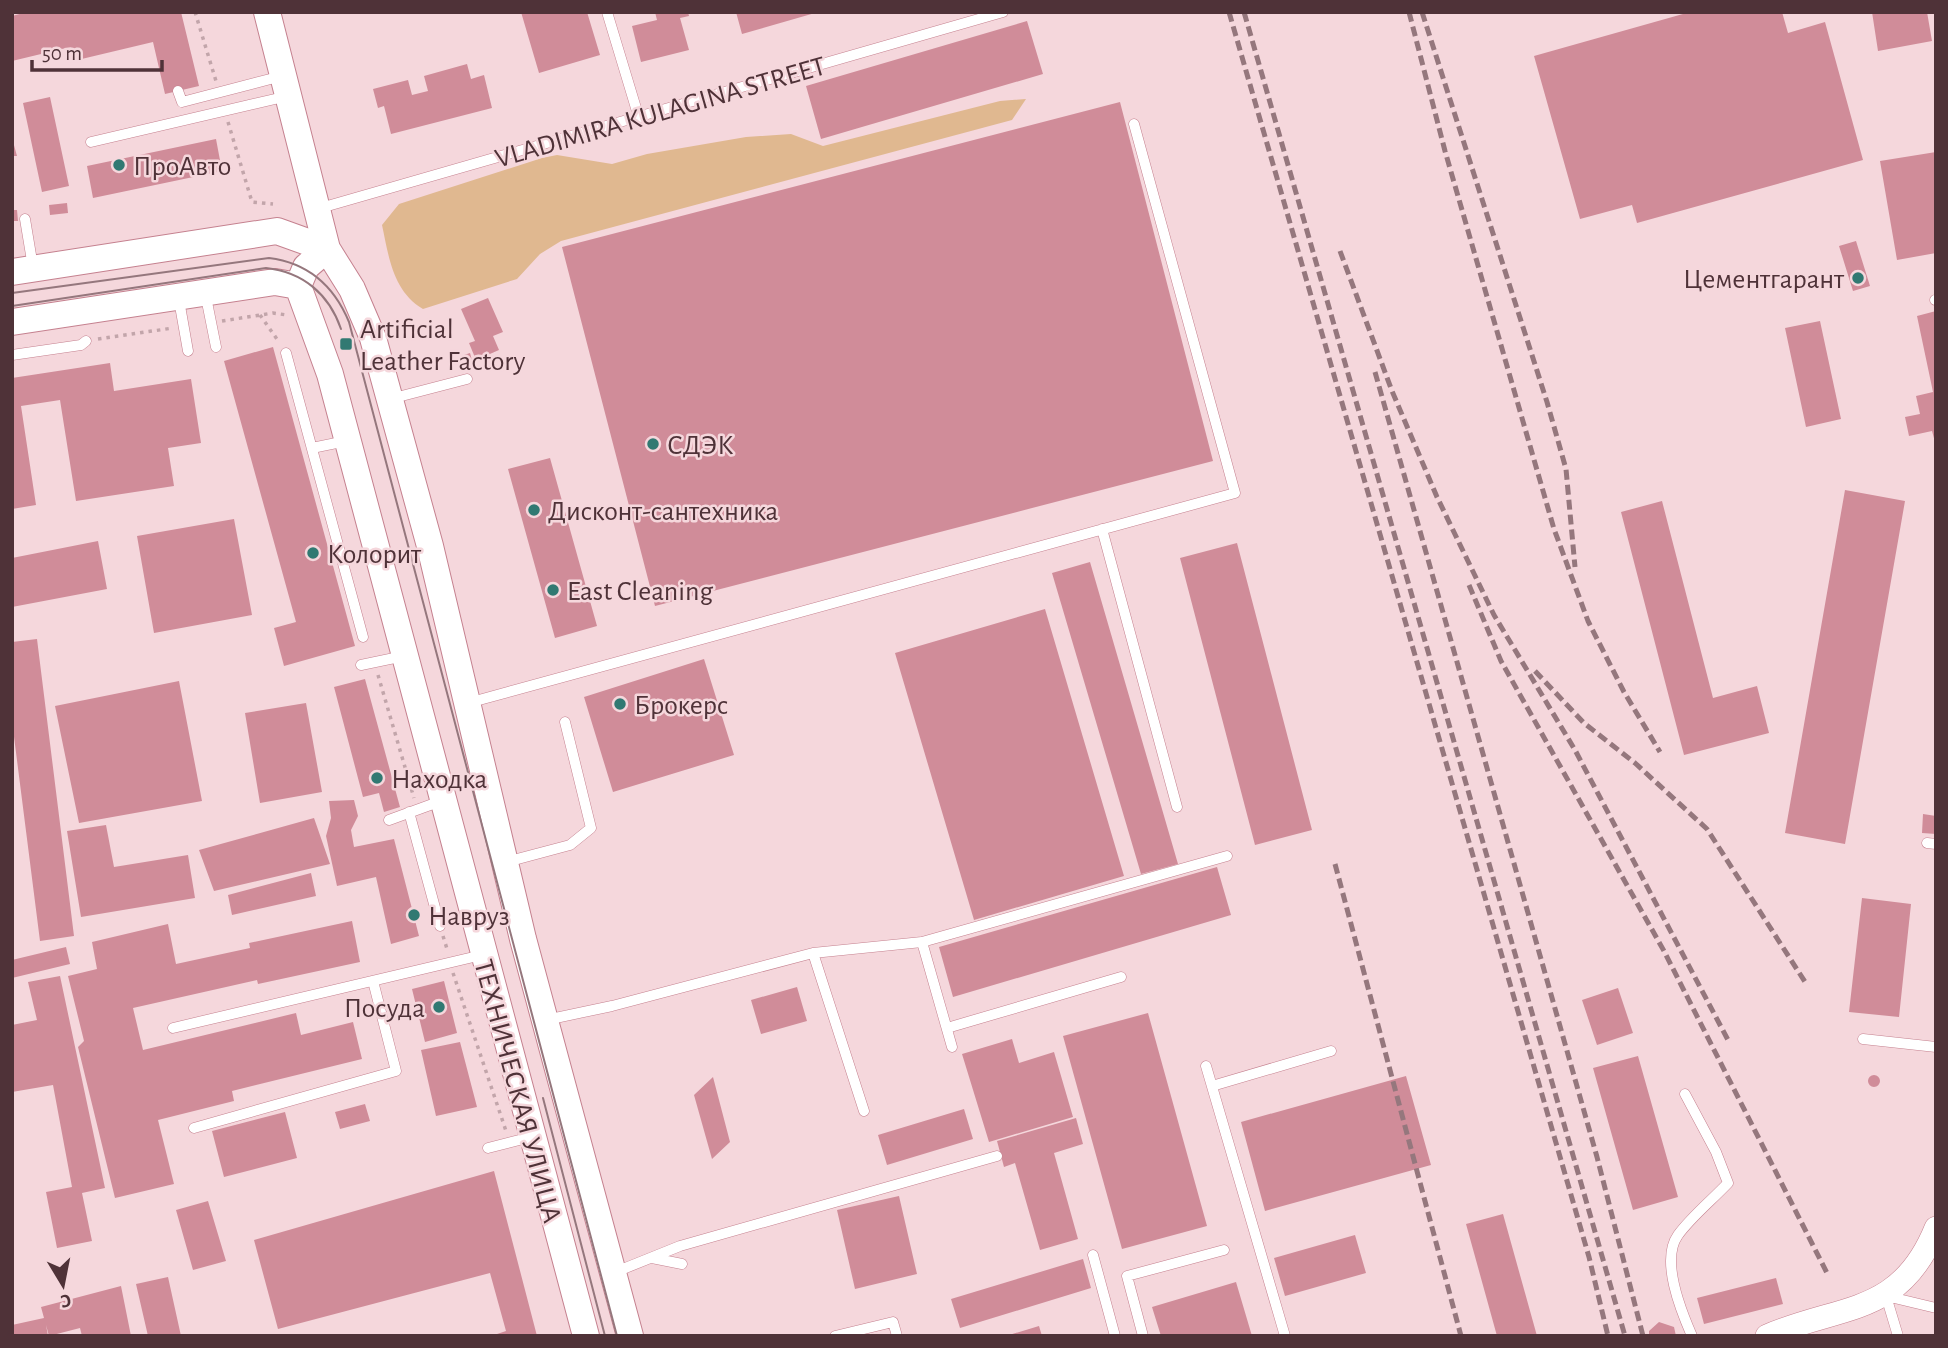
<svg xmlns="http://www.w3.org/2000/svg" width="1948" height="1348" viewBox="0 0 1948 1348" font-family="'Alegreya Sans',sans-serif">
	<rect width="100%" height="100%" fill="#f5d7dc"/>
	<path fill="#e0b890" d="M1026,99L1012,120L561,241L540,254L517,279L423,309C393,291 389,258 382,225L399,204L542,158L557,155L612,164L647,154L746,137L791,134L823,146L1000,101Z"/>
	<path fill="#d08c99" d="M27,12H181L199,86L165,94L153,42L69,62L66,48L12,61V16Z
		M521,12H587L600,55L539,73Z
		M655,12H688L689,16L680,18L689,50L641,62L632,26L657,20Z
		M736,12H815V13L742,34Z
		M1690,12H1782L1788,33L1825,22L1863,160L1637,223L1632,205L1580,219L1534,56Z
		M1872,12H1927L1932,41L1878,51Z
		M1027,21L1043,74L821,139L806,86Z
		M467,64L471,79L484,75L492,108L391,134L384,106L378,108L373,89L408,80L412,95L428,91L424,76Z
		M50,97L69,186L42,192L23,103Z
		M1120,102L1213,461L655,606L562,247Z
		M12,138L17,156H12Z
		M216,139L222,171L93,198L87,166Z
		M1936,152V253L1897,260L1880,161Z
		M67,203L68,213L50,215L49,205Z
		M12,210H17L18,221H12Z
		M1856,241L1870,286L1853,291L1839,246Z
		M488,298L503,332L493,336L499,350L476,360L469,343L475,341L461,309Z
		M1936,311V441L1935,442L1932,431L1909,436L1905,417L1920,414L1916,396L1933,392L1917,316Z
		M1820,321L1841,419L1806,427L1785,328Z
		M273,347L355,646L284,666L274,628L296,622L224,361Z
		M470,353L473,364L463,366L461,356Z
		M110,363L114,391L191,379L201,443L168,448L174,486L76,501L60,400L21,406L36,505L12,509V378Z
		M550,458L597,626L555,638L508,469Z
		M1845,490L1905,501L1845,844L1785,833Z
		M1662,501L1713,698L1757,686L1769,733L1684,755L1621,512Z
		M234,519L252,615L154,633L137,536Z
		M98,541L107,589L12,607V558Z
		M1237,543L1312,830L1255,845L1180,558Z
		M1090,562L1178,864L1141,874L1052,573Z
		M1045,609L1124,876L974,920L895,653Z
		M37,639L74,936L40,941L12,721V642Z
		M704,659L734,755L613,792L584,697Z
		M365,679L400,807L384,812L379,793L363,797L334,687Z
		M179,681L202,801L79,823L55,706Z
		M306,703L322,792L260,803L245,713Z
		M354,800L358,816L351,830L354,847L394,839L419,936L391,944L376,877L337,886L326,836L331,818L329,801Z
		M1923,814L1936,816V834L1922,833Z
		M314,818L330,864L214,891L199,850Z
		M106,825L114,867L188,855L195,898L81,917L67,831Z
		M1217,867L1231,915L953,997L939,947Z
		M311,873L316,896L232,915L228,895Z
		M1862,898L1911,904L1899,1017L1849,1012Z
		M352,921L360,962L258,984L257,980L133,1008L143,1050L296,1013L301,1035L353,1022L362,1059L232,1091L234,1101L158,1120L174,1184L115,1198L78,1047L84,1041L68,976L97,969L92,942L168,924L176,964L250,948L249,943Z
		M66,947L70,964L12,978V960Z
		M60,976L105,1188L82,1193L92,1241L57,1248L46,1192L72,1187L53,1085L12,1092V1025L37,1020L28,982Z
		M444,981L457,1033L425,1042L412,989Z
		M797,987L807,1021L761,1034L751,1000Z
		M1618,988L1633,1033L1597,1045L1582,1000Z
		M1148,1013L1207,1226L1122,1249L1063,1036Z
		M1012,1039L1019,1063L1054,1052L1073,1117L989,1142L962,1054Z
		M460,1042L477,1107L436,1116L421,1050Z
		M1638,1056L1678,1197L1633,1210L1593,1068Z
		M1868 1081a6 6 0 1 1 12 0a6 6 0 1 1-12 0Z
		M1406,1076L1431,1165L1265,1211L1241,1122Z
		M713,1077L730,1142L712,1159L694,1095Z
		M365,1104L370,1121L340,1129L335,1112Z
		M964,1109L973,1139L887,1165L878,1135Z
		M285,1112L297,1158L224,1177L212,1131Z
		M1076,1118L1083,1144L1054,1153L1078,1239L1040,1250L1015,1163L1004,1167L997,1141Z
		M494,1171L537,1336H491L506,1331L490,1273L278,1329L254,1240Z
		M899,1196L917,1274L855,1289L837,1210Z
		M208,1201L226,1261L193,1270L176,1210Z
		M1503,1214L1537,1336H1497L1466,1224Z
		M1355,1235L1366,1273L1285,1296L1274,1258Z
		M1083,1259L1091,1288L960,1328L951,1299Z
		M168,1277L181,1336H148L136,1284Z
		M1776,1278L1783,1304L1704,1324L1697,1298Z
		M1236,1282L1252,1336H1161L1152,1307Z
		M121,1286L131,1336H82L80,1328L49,1336L46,1325L48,1336H12V1325L44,1318L41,1307Z
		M1659,1322L1674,1327L1676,1336H1649V1331Z
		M1039,1326L1042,1336H1009V1335Z"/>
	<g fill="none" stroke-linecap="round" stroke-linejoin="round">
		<defs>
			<path id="service" d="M607,12L639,118
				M178,91L182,102L282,76
				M91,142L288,96
				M317,209L1003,12
				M25,219L33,267
				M205,292L216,347
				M179,300L188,351
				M1935,300H1936
				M286,353L363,637
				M12,355L81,345L86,341
				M390,399L467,379
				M312,448L346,441
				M1102,529L1177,807
				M361,665L404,656
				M468,703L1235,493L1134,124
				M409,812L440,926
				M389,820L441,801
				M1927,843L1936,844
				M506,862L570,845L591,828L565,722
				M922,942L952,1047
				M813,953L864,1111
				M546,1020L612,1006L813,953L922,942L1227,856
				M173,1028L482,955
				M947,1028L1121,977
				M1863,1039L1936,1047
				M1206,1066L1285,1336
				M1212,1086L1331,1051
				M1685,1094L1716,1152L1728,1183C1712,1200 1691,1217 1678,1235C1660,1260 1681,1311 1692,1336
				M194,1128L396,1071L373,981
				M488,1148L531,1137
				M1093,1255L1115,1336
				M652,1258L682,1264
				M613,1273L680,1246L997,1156
				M1886,1296L1936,1308
				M1886,1296L1898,1336
				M835,1336L893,1322L897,1336
				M1143,1336L1127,1276L1224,1250"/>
			<path id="tertiary" d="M1767,1336C1841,1304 1900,1317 1936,1228"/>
			<path id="secondary" d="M267,12L327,249L352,289L373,338L430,546L523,939L630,1336
				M327,249L306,267L298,286L330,374L586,1336
				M12,272L277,231L327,249
				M12,322L275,282L298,286"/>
		</defs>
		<use href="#service" stroke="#c5818f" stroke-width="11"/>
		<use href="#tertiary" stroke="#c5818f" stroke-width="24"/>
		<use href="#secondary" stroke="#c5818f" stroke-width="28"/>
		<path stroke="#c2a5aa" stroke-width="3.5" stroke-dasharray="3.5 5" stroke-linecap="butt" d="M195,12L216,81
			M228,122L252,202L273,204
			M260,315L279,342
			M222,321L273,313L287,315
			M98,339L173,328
			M378,675L414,798
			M443,936L448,952
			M453,973L506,1131"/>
		<use href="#service" stroke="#fff" stroke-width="10"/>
		<use href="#tertiary" stroke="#fff" stroke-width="23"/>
		<use href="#secondary" stroke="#fff" stroke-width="26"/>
		<path stroke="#95777d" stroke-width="2" d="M12,293L269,258C309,263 334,286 349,322L617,1336
			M12,306L266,268C303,272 329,294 341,329
			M543,1098L605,1336"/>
		<path stroke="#95777d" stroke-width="5" stroke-dasharray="10 5" stroke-linecap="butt" d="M1229,12L1589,1257L1608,1336
			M1244,12L1625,1336
			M1409,12L1445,151L1554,529L1588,621L1624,692L1660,752
			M1422,12L1547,402L1566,469L1575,567
			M1340,251L1392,391L1437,497L1494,615L1575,750L1728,1040
			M1375,372L1597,1157L1643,1336
			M1469,585L1501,661L1664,951L1827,1273
			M1535,671L1584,723L1635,763L1707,829L1807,985
			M1335,864L1461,1336"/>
	</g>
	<g fill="#317972" stroke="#f5d7dc" stroke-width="2.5">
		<circle cx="119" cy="165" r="7"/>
		<circle cx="1858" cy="278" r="7"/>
		<rect x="339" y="337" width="14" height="14" rx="3.5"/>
		<circle cx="653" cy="444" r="7"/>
		<circle cx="534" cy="510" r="7"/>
		<circle cx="313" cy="553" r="7"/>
		<circle cx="553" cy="590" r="7"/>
		<circle cx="620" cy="704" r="7"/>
		<circle cx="377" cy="778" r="7"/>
		<circle cx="414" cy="915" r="7"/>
		<circle cx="439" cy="1007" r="7"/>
	</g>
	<g text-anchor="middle" stroke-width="5" stroke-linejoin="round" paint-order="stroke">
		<g font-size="28" fill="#4f3238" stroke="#f5d7dc">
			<text transform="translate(660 111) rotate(-16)" y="10">VLADIMIRA KULAGINA STREET</text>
			<text transform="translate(519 1091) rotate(75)" y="10">ТЕХНИЧЕСКАЯ УЛИЦА</text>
		</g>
		<g font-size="28" fill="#4f3238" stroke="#f5d7dc" text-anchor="start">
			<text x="133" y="175">ПроАвто</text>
			<text x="1844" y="288" text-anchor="end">Цементгарант</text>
			<text x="360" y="338">Artificial<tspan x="360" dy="32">Leather Factory</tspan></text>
			<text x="667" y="454">СДЭК</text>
			<text x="548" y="520">Дисконт-сантехника</text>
			<text x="327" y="563">Колорит</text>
			<text x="567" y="600">East Cleaning</text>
			<text x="634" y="714">Брокерс</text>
			<text x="391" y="788">Находка</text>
			<text x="428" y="925">Навруз</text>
			<text x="425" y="1017" text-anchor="end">Посуда</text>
		</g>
	</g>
	<rect width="1948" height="1348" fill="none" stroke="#4f3238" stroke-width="28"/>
	<g transform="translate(63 1285) rotate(170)" stroke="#f5d7dc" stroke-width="5" paint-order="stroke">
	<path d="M0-5L12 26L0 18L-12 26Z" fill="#4f3238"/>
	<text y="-10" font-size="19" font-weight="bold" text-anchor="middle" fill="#4f3238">С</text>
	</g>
	<path d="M32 60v10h130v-10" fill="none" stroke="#4f3238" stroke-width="3.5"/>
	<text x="42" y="60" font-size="21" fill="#4f3238" stroke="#f5d7dc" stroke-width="5" paint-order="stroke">50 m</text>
</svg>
